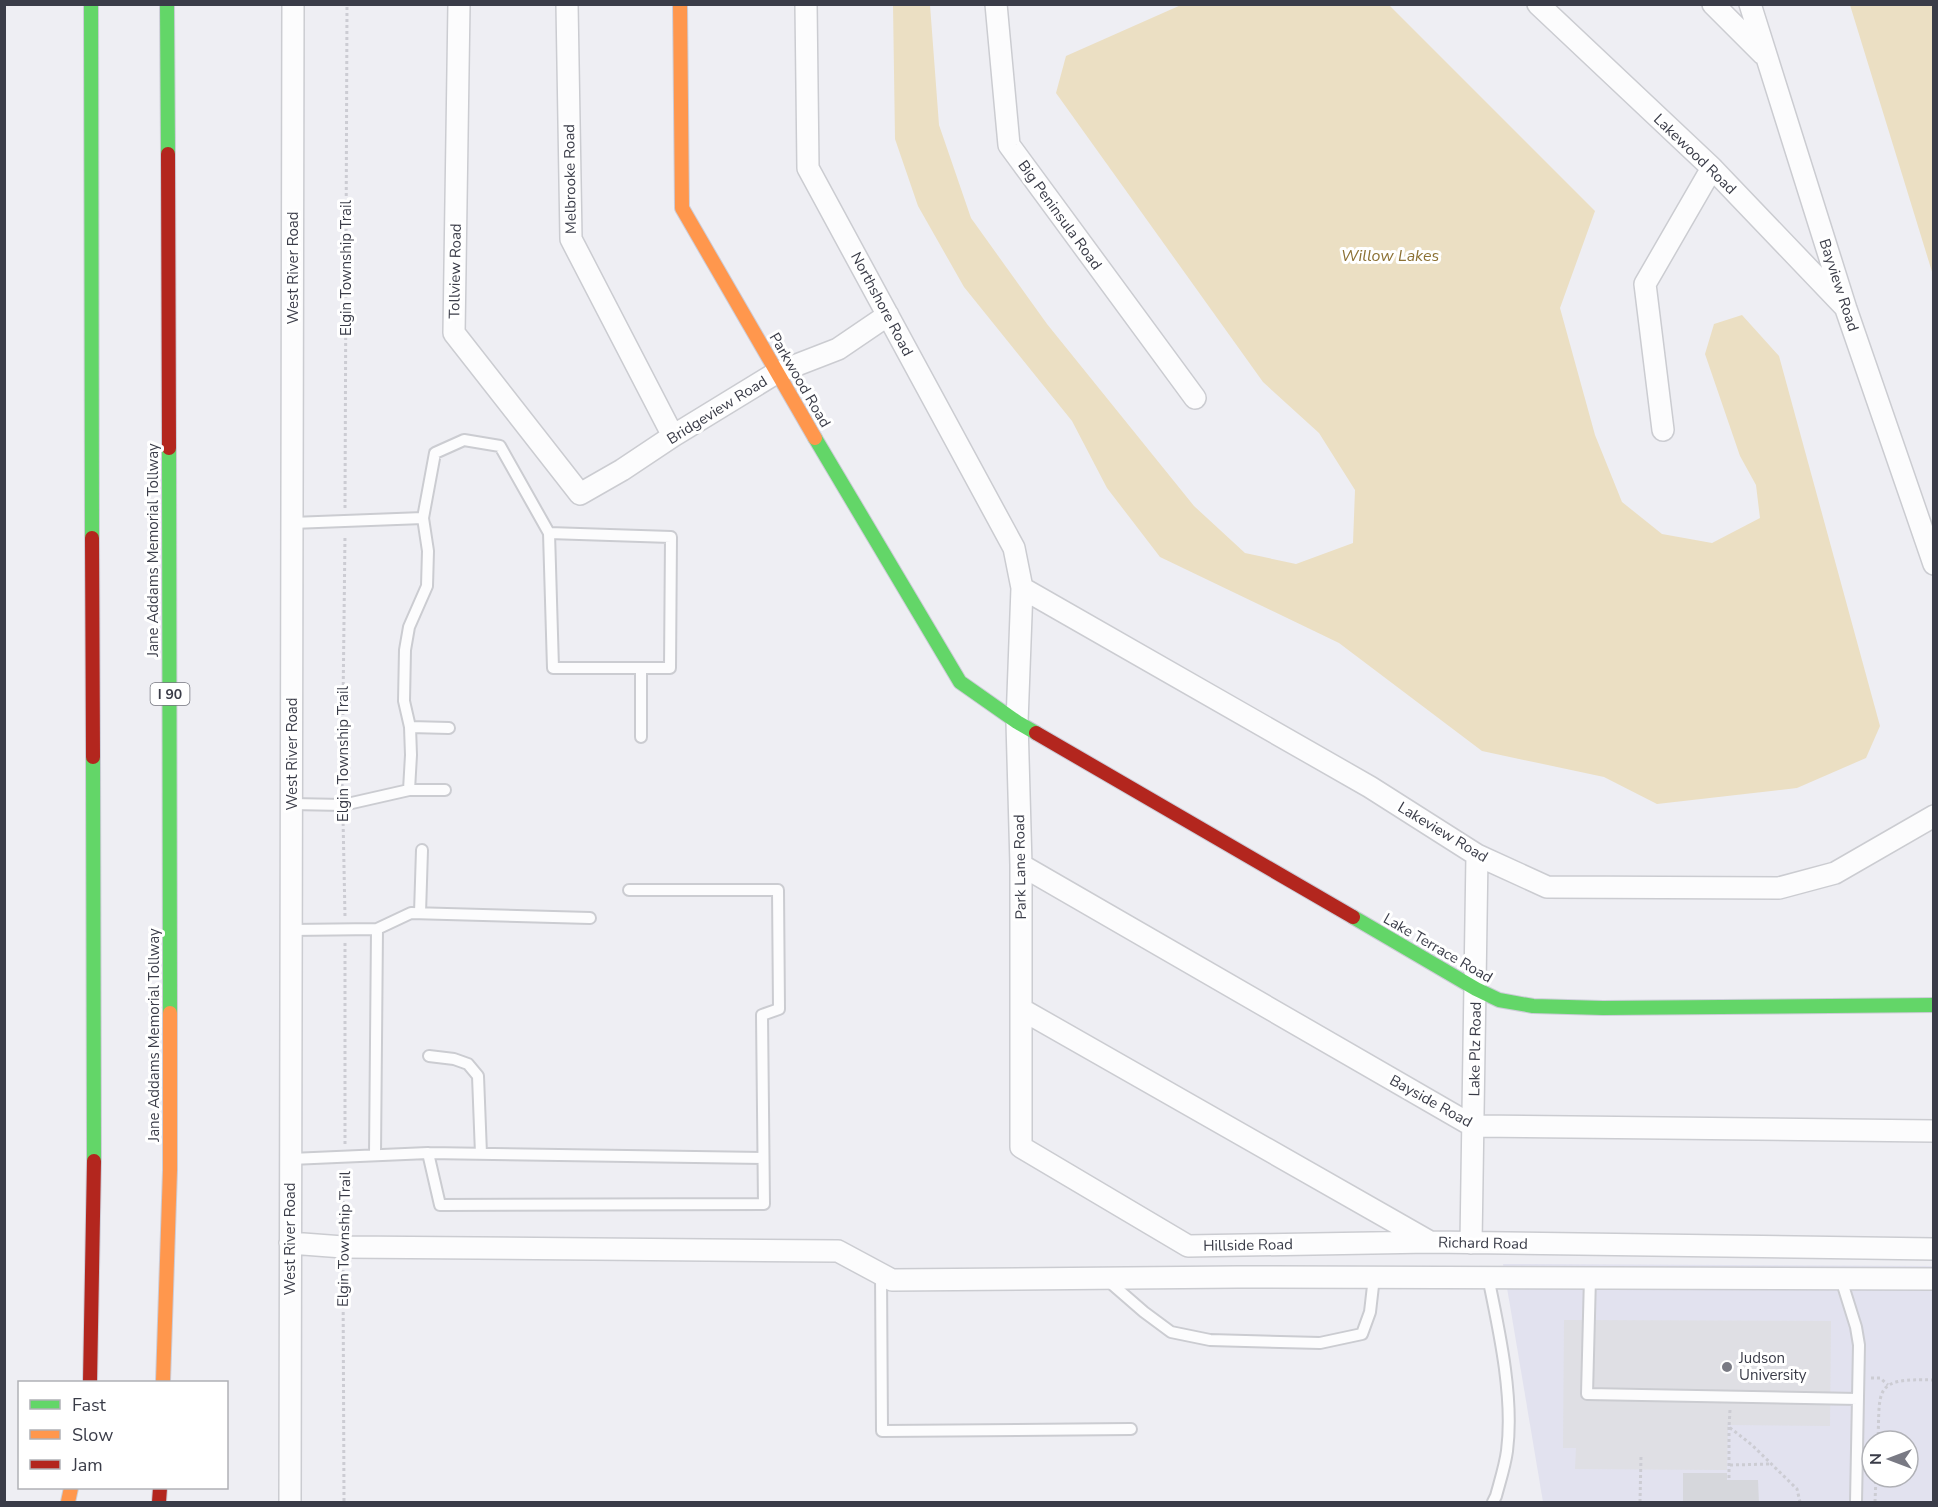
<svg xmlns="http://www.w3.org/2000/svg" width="1938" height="1507" viewBox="0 0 1938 1507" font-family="'Nunito Sans',sans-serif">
	<rect width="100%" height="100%" fill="#eeeef3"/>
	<path fill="#e2e2ef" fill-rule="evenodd" d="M1503,1264L1933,1266V1502H1543ZM1872,1441H1908V1477H1872Z"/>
	<path fill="#dfdfe4" d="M1564,1320L1831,1321L1830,1426L1728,1425L1727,1470L1575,1469L1576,1448H1563Z"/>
	<path fill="#ebdfc3" d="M893,5H930L939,125L971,218L1047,324L1194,506L1245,553L1296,564L1353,543L1355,490L1319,433L1263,382L1056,93L1066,56L1181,5H1389L1595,211L1560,308L1595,435L1622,502L1662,534L1712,543L1760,518L1756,485L1740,456L1705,354L1714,324L1742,315L1779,356L1880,726L1866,758L1797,788L1657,804L1604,777L1482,751L1339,643L1160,557L1107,488L1072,421L964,287L918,206L895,139Z
		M1850,5H1933V275Z"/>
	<path fill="#d6d7dc" d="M1683,1473H1727V1480H1758L1759,1503H1683Z"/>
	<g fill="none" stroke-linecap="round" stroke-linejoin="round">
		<defs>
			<path id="lane" d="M292,523L423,518L435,453L464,440L500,446L549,533L671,537L670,668H553L549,533
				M641,669V737
				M410,727L449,728
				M409,790H445
				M292,804L343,805L409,790L411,755L410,727L404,701L405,650L409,627L427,586L428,551L423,518
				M420,913L422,850
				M291,930L377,929L411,913L590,918
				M429,1056L454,1059L468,1064L478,1076L481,1154
				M428,1153L763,1158
				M375,1155L377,929
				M291,1159L428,1153L440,1205L764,1204L762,1015L779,1009L778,890H629
				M881,1274L882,1431L1131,1429
				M1488,1277C1499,1330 1514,1397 1507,1451C1505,1466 1500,1481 1496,1496L1493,1502
				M1590,1277L1587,1394L1858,1399
				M1106,1279L1144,1312L1171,1332L1210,1340L1320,1343L1362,1334L1370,1312L1374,1277
				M1841,1279L1856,1327L1859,1345L1856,1502"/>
			<path id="street" d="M459,4L454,333L580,494L622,470L673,436L776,373L838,349L888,315
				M567,4L571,239L673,436
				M806,4L808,168L1014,548L1022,588L1017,722L1021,865V1147L1188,1246L1430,1242
				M996,4L1009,145L1195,398
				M1538,4L1712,168L1844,306
				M1713,4L1763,54
				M1750,4L1846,309L1934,564
				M1663,430L1645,284L1712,168
				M1022,588L1370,787L1477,855L1547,887L1779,888L1835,873L1934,816
				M1021,865L1473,1126L1934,1131
				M1021,1009L1430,1242L1934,1249
				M290,1243L343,1247L838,1251L892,1280L1238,1277L1934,1279
				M1471,1243L1477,855
				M290,1502L293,4"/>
			<path id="fast" d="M91,4L92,538
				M167,4L168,154
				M815,438L960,682L1017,722L1036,733
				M169,448L170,1013
				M93,757L94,1161
				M1353,917L1476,989L1499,1000L1533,1006L1603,1008L1934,1005"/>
			<path id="slow" d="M680,4L682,208L815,438
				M163,1382L170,1170V1013
				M68,1502L71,1488"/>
			<path id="jam" d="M168,154L169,448
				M92,538L93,757
				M1036,733L1353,917
				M90,1382L94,1161
				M159,1502L160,1488"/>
		</defs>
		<use href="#lane" stroke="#cbccd1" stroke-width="14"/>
		<use href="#street" stroke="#cbccd1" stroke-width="24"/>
		<use href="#fast" stroke="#ccccd7" stroke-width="16"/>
		<use href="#slow" stroke="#ccccd7" stroke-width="16"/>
		<use href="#jam" stroke="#ccccd7" stroke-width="16"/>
		<path stroke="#ccccd3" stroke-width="3" stroke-dasharray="3 3" stroke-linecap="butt" d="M345,508L347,4
			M342,793L345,535
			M343,817L345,916
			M345,943V1144
			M343,1228L344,1168
			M343,1264L344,1502
			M1871,1378H1880L1888,1385
			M1730,1410L1729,1427L1752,1445L1797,1489L1800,1502
			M1729,1427V1478
			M1878,1441C1880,1388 1873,1378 1934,1380
			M1730,1465L1771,1464
			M1640,1502L1641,1456
			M1875,1502L1876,1477"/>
		<use href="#lane" stroke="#fcfcfd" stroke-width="10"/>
		<use href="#street" stroke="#fcfcfd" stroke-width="21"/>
		<use href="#fast" stroke="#63d668" stroke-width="14"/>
		<use href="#slow" stroke="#ff974d" stroke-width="14"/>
		<use href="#jam" stroke="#b3261e" stroke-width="14"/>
	</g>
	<circle fill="#797a84" stroke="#fff" stroke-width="2" cx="1727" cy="1367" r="6"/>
	<g text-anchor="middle" stroke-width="6" stroke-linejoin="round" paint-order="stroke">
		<rect fill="#fff" stroke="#75767f" stroke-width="1.5" x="150.5" y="683" width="39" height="22" rx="4.5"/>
		<g font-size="14" font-weight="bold" fill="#3a3c48">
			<text x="170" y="699">I 90</text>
		</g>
		<g font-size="15" fill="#3a3c48" stroke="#fff">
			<text transform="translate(1695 154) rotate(44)" y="5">Lakewood Road</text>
			<text transform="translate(570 179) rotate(-91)" y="5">Melbrooke Road</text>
			<text transform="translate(1060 215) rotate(54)" y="5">Big Peninsula Road</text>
			<text transform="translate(293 268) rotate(-90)" y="5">West River Road</text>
			<text transform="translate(346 268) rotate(-90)" y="5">Elgin Township Trail</text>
			<text transform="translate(455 271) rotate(-89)" y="5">Tollview Road</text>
			<text transform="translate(1839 285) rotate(72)" y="5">Bayview Road</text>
			<text transform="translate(882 304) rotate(62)" y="5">Northshore Road</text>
			<text transform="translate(800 380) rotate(60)" y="5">Parkwood Road</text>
			<text transform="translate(717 410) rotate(-32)" y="5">Bridgeview Road</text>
			<text transform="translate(153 550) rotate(-90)" y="5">Jane Addams Memorial Tollway</text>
			<text transform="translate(292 754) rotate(-90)" y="5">West River Road</text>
			<text transform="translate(343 754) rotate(-90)" y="5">Elgin Township Trail</text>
			<text transform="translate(1443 832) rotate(31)" y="5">Lakeview Road</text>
			<text transform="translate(1020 867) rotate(-91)" y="5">Park Lane Road</text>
			<text transform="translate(1438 948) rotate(30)" y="5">Lake Terrace Road</text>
			<text transform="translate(154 1035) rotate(-90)" y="5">Jane Addams Memorial Tollway</text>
			<text transform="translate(1475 1049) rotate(-89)" y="5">Lake Plz Road</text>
			<text transform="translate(1431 1101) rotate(29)" y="5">Bayside Road</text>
			<text transform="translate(290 1239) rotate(-90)" y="5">West River Road</text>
			<text transform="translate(344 1239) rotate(-89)" y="5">Elgin Township Trail</text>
			<text transform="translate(1483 1243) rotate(1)" y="5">Richard Road</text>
			<text transform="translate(1248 1245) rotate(-1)" y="5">Hillside Road</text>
		</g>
		<g font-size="15" fill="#3a3c48" stroke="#fff" text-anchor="start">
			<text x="1739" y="1363">Judson<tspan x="1739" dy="17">University</tspan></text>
		</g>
		<g font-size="16" font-style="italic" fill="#8c7134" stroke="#fff">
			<text x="1390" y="261">Willow Lakes</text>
		</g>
	</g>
	<rect width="1938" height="1507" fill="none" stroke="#3a3c48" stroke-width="12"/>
	<rect x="18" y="1381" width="210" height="108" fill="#ffffff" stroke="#b0b1b6" stroke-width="1.5"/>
	<rect x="30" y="1400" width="30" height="9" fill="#63d668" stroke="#b0b1b6" stroke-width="1.5"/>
	<text x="72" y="1411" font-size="18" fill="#3a3c48">Fast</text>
	<rect x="30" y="1430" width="30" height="9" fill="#ff974d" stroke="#b0b1b6" stroke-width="1.5"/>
	<text x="72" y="1441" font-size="18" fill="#3a3c48">Slow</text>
	<rect x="30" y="1460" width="30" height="9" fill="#b3261e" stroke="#b0b1b6" stroke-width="1.5"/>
	<text x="72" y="1471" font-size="18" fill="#3a3c48">Jam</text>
	<g transform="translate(1890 1459) rotate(270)"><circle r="28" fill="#ffffff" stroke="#b0b1b6" stroke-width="1.5"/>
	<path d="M0-4.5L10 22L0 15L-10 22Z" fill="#797a84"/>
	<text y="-9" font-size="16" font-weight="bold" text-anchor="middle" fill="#3a3c48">N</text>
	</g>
</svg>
